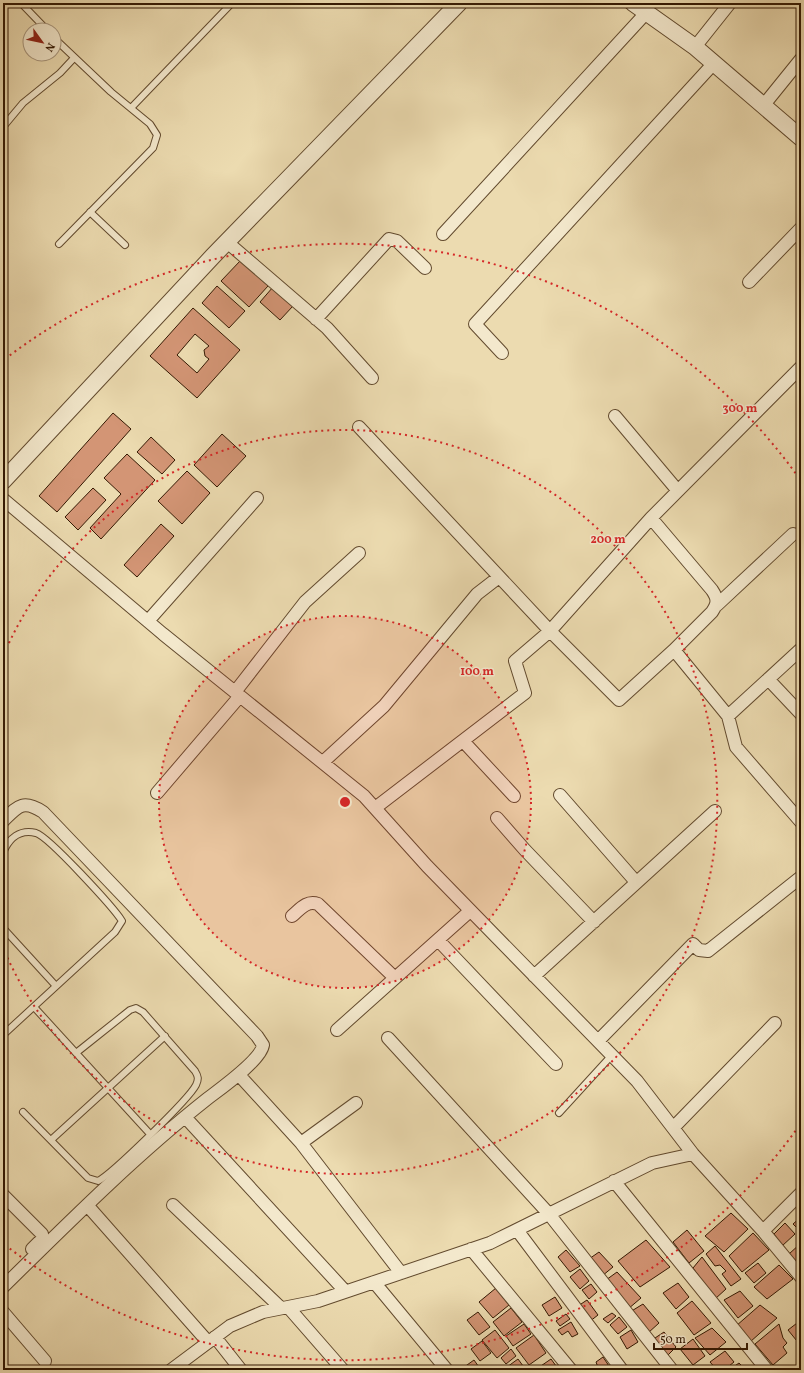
<svg xmlns="http://www.w3.org/2000/svg" width="804" height="1373" viewBox="0 0 804 1373" font-family="Vollkorn,serif">
	<rect width="100%" height="100%" fill="#ecdbb0"/>
	<filter id="stains"><feTurbulence type="fractalNoise" baseFrequency=".005" numOctaves="4"/><feColorMatrix values="0 0 0 0 .2 0 0 0 0 .09 0 0 0 0 .02 0 0 0 .5 -.17"/></filter>
	<radialGradient id="worn" r=".72"><stop offset=".6" stop-color="#630" stop-opacity="0"/><stop offset="1" stop-color="#630" stop-opacity=".3"/></radialGradient>
	<path fill="#d39575" stroke="#341903" fill-rule="evenodd" d="M241,260L268,286L249,307L221,281Z
		M217,286L245,311L229,328L202,303Z
		M273,287L293,306L280,320L260,302Z
		M193,308L240,350L197,398L150,356ZM195,334L209,346L204,350L205,356L209,359L197,373L177,355Z
		M113,413L131,429L57,512L39,496Z
		M222,434L246,456L217,487L194,465Z
		M151,437L175,460L162,474L137,452Z
		M127,454L155,480L101,539L90,528L121,494L104,478Z
		M187,471L210,493L182,524L158,501Z
		M93,488L106,500L78,530L65,517Z
		M161,524L174,536L137,577L124,565Z
		M731,1213L748,1229L724,1252L705,1236Z
		M801,1217V1232L793,1224Z
		M785,1223L795,1234L782,1246L774,1234Z
		M687,1230L704,1251L689,1263L673,1242Z
		M753,1233L769,1250L742,1272L729,1256Z
		M646,1240L670,1267L640,1287L618,1261Z
		M801,1243V1268L789,1254Z
		M715,1246L741,1279L731,1286L722,1274L726,1271L720,1265L715,1266L706,1254Z
		M566,1250L580,1266L570,1272L558,1257Z
		M599,1252L613,1267L602,1276L589,1259Z
		M702,1257L726,1289L715,1299L693,1268Z
		M758,1263L766,1273L754,1283L745,1273Z
		M779,1265L793,1279L767,1299L754,1287Z
		M580,1269L589,1281L580,1289L570,1277Z
		M617,1272L641,1298L628,1309L606,1280Z
		M678,1283L689,1297L676,1309L663,1293Z
		M591,1284L597,1292L589,1299L582,1290Z
		M496,1288L509,1305L493,1318L479,1302Z
		M740,1291L753,1306L738,1318L724,1300Z
		M555,1297L562,1308L549,1316L542,1305Z
		M587,1300L598,1315L589,1322L578,1306Z
		M692,1301L711,1323L694,1335L677,1313Z
		M643,1304L659,1323L648,1333L630,1312Z
		M760,1305L777,1318L750,1342L736,1326Z
		M511,1308L522,1322L504,1336L493,1322Z
		M478,1312L490,1327L479,1335L467,1320Z
		M612,1313L616,1316L608,1323L603,1319Z
		M566,1314L570,1319L560,1326L556,1321Z
		M619,1317L627,1327L618,1334L610,1325Z
		M801,1320V1346L788,1330Z
		M571,1322L578,1334L572,1337L568,1331L562,1335L558,1330Z
		M524,1324L531,1334L513,1346L506,1336Z
		M779,1324L783,1338L787,1343L783,1347L787,1353L773,1365L755,1344Z
		M712,1328L726,1342L710,1355L695,1338Z
		M495,1330L509,1348L497,1358L482,1340Z
		M631,1330L638,1342L627,1349L620,1337Z
		M664,1332L676,1347L666,1357L652,1340Z
		M534,1335L546,1353L529,1365L516,1348Z
		M693,1339L705,1356L693,1365L680,1349Z
		M482,1341L491,1353L480,1361L471,1349Z
		M511,1349L516,1356L506,1364L501,1358Z
		M725,1351L734,1362L724,1370H717L710,1362Z
		M603,1357L609,1366L603,1370H599L596,1362Z
		M518,1359L526,1370H510L507,1367Z
		M551,1359L559,1370H535Z
		M474,1360L481,1370H460Z
		M739,1363L746,1370H729Z"/>
	<g fill="none" stroke-linecap="round" stroke-linejoin="round">
		<defs>
			<path id="service" d="M21,3L47,30
				M54,38L111,92L150,124L157,135L153,148L59,244
				M131,108L232,3
				M3,127L23,103L60,73L74,58
				M90,212L125,245
				M3,853C9,838 20,829 36,833C49,837 114,908 122,921L115,932L3,1035
				M3,928L56,986
				M34,1007L150,1134
				M23,1112L88,1178L98,1181C112,1174 189,1099 196,1085C199,1079 198,1076 195,1071L143,1012L136,1008L130,1010L76,1053
				M559,1113L612,1055
				M51,1140L165,1036"/>
			<path id="minor" d="M695,47L730,3
				M763,106L801,59
				M443,234L646,13
				M227,242L327,328L372,378
				M749,282L801,228
				M316,319L389,239L397,241L425,268
				M502,353L475,324L714,63
				M615,416L678,491
				M359,427L550,631L619,700L674,650L728,716L736,747L801,822
				M3,499L163,634L364,796L427,866L637,1081L693,1154L763,1231L801,1277
				M651,518L712,590C718,599 718,603 712,612L674,650
				M717,605L793,534
				M148,621L257,498
				M768,679L801,714
				M235,692L305,602L359,553
				M728,716L801,649
				M463,741L514,796
				M323,762L384,706L477,594L499,577
				M157,793L240,696
				M560,795L636,882
				M375,808L525,693L515,661L550,631L651,518L801,367
				M497,818L525,850L594,922
				M3,821C18,806 23,799 43,812L257,1036L263,1045C261,1060 220,1089 207,1099C135,1156 69,1222 3,1287
				M292,916C300,909 307,900 318,904L395,978
				M438,940L556,1064
				M534,976L715,811
				M337,1030L470,911
				M388,1038L549,1214L672,1370
				M598,1041L693,944L699,950L708,951L801,877
				M239,1075L301,1143L401,1273
				M185,1117L345,1291
				M673,1128L775,1023
				M301,1143L356,1103
				M614,1181L767,1370
				M3,1195L42,1234L41,1240L32,1249
				M87,1205L208,1342
				M173,1205L281,1308
				M517,1230L622,1370
				M763,1231L801,1193
				M471,1249L571,1370
				M374,1282L447,1370
				M288,1307L343,1370
				M3,1312L45,1361
				M215,1337L241,1370
				M171,1370L230,1326L263,1312L318,1301L490,1243L652,1163L693,1154"/>
			<path id="tertiary" d="M633,3L695,47L801,138
				M3,481L213,256L459,3"/>
		</defs>
		<use href="#service" stroke="#624a2e" stroke-width="8"/>
		<use href="#minor" stroke="#624a2e" stroke-width="14"/>
		<use href="#tertiary" stroke="#624a2e" stroke-width="18"/>
		<use href="#service" stroke="#f3e8cc" stroke-width="6"/>
		<use href="#minor" stroke="#f3e8cc" stroke-width="12"/>
		<use href="#tertiary" stroke="#f3e8cc" stroke-width="16"/>
	</g>
	<circle cx="345" cy="802" r="186" fill="#d62828" fill-opacity=".12"/>
	<g fill="none" stroke="#d62828" stroke-width="2" stroke-dasharray="2 4">
		<circle cx="345" cy="802" r="186"/>
		<path d="M4 654A372 372 0 1 1 4 950"/>
		<path d="M799 1126A558 558 0 0 1 5 1245M5 359A558 558 0 0 1 799 478"/>
	</g>
	<circle cx="345" cy="802" r="6" fill="#d62828" stroke="#f3e8cc" stroke-width="2"/>
	<g font-size="12" text-anchor="middle" font-weight="bold" fill="#d62828" stroke="#f3e8cc" stroke-width="3" stroke-linejoin="round" paint-order="stroke">
		<text x="740" y="412">300 m</text>
		<text x="608" y="543">200 m</text>
		<text x="477" y="675">100 m</text>
	</g>
	<rect width="804" height="1373" fill="none" stroke="#ecdbb0" stroke-width="16"/>
	<rect x="4" y="4" width="796" height="1365" fill="none" stroke="#341903" stroke-width="2"/>
	<rect x="8" y="8" width="788" height="1357" fill="none" stroke="#341903"/>
	<g transform="translate(42 42) rotate(123)"><circle r="19" fill="#f3e8cc" stroke="#a7957c"/>
	<path d="M0-3L7 15L0 10L-7 15Z" fill="#8f2418"/>
	<text y="-6" font-size="11" font-weight="bold" text-anchor="middle" fill="#341903">N</text>
	</g>
	<path d="M654 1343v6h93v-6" fill="none" stroke="#341903" stroke-width="2"/>
	<text x="660" y="1343" font-size="12" fill="#341903" stroke="#f3e8cc" stroke-width="3" paint-order="stroke">50 m</text>
	<rect width="100%" height="100%" filter="url(#stains)"/>
	<rect width="100%" height="100%" fill="url(#worn)"/>
</svg>
